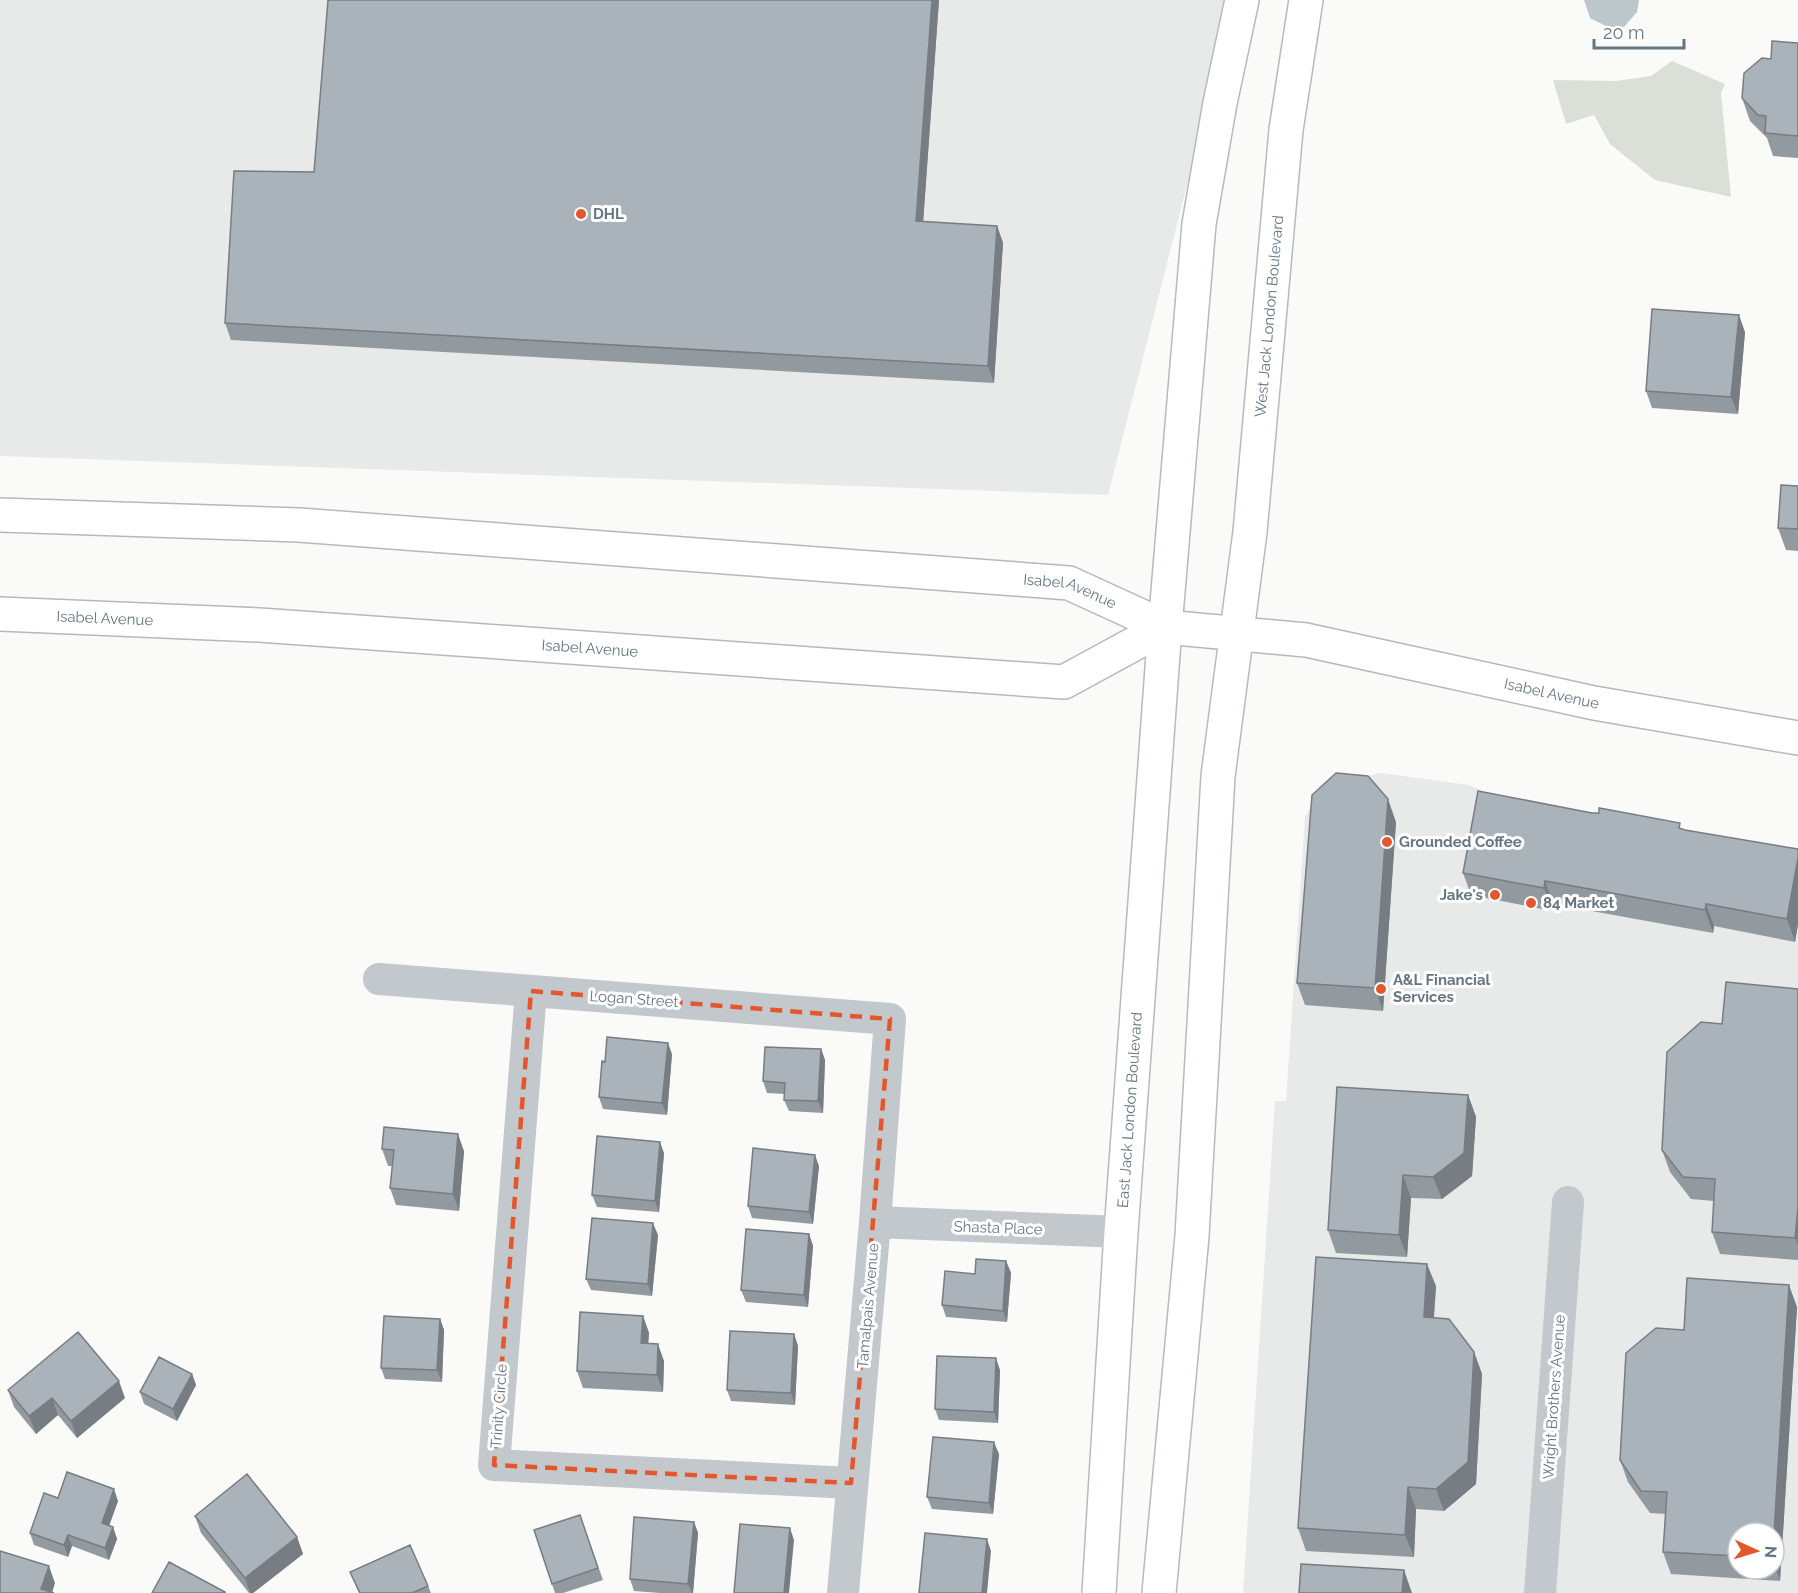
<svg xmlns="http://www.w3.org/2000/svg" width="1798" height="1593" viewBox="0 0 1798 1593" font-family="Raleway,sans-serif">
	<rect width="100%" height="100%" fill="#fafaf8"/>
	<path fill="#e8e9e9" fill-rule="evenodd" d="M0,0H1234L1108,495L0,456Z
		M1381,773L1469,785L1480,790L1493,801L1798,862V1593H1243L1275,1101H1286L1305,817L1315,798L1341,782ZM1738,1533H1774V1569H1738Z"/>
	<path fill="#dadfd7" d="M1672,61L1725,84L1721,93L1731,197L1655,180L1610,144L1594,115L1566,124L1553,80L1616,81L1651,76Z"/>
	<path fill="#bbc7cb" d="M1584,0H1639L1637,12L1624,27H1608L1590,18Z"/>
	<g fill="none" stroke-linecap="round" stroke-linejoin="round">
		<defs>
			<g id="major">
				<path id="s1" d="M1099,1593L1121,1232L1165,627L1199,224L1220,103L1242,0"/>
				<path id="s2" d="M1159,1593L1192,1236L1218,776L1250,532L1286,130L1306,0"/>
			</g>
			<g id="highway">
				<path id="s3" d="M0,515L299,525L1069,583L1165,627L1306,640L1594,703L1798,738"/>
				<path id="s4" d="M0,614L259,625L1064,682L1165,627"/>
			</g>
		</defs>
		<use href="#major" stroke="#b5babe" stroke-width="36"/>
		<use href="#highway" stroke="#b4b9bd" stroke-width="36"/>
		<path stroke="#c3c8cc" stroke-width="32" d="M379,979L890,1019L875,1222L843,1593
			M531,991L494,1465L851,1483
			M875,1222L1121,1232
			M1540,1593L1568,1202"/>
		<use href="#major" stroke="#fff" stroke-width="33"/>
		<use href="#highway" stroke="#fff" stroke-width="33"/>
	</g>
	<path fill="#929a9f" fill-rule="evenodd" d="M328,0H939L923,222L997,226L1003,243L994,383L231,340L225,323L314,172Z
		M1798,43V158L1773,156L1767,138L1750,121L1742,98L1771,59Z
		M1745,332L1738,414L1652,408L1646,391Z
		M1798,486V551L1786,550L1778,528Z
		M1592,813L1685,830L1798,849V924L1795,942L1714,926L1713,933L1553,904L1552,911L1471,895L1463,873Z
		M1396,822L1383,1011L1305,1005L1297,983Z
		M1798,989V1260L1720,1254L1712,1232L1714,1201L1691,1199L1670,1172L1662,1150L1722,1024Z
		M821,1049L825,1060L823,1113L789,1111L784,1100L785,1094L767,1093L763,1081Z
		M672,1054L667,1115L603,1109L599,1097Z
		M1468,1095L1476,1117L1472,1176L1442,1199L1411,1198L1407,1257L1336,1253L1328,1230Z
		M382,1149L464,1151L459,1211L396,1205L390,1188L392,1166H388Z
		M664,1153L659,1212L597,1207L592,1195Z
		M819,1166L813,1224L752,1218L748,1206Z
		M809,1234L813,1246L808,1307L746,1302L741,1290Z
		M658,1235L652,1296L591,1290L586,1279Z
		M1006,1261L1011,1273L1007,1322L946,1317L942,1305L975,1274Z
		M1436,1286L1434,1318L1474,1352L1482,1374L1476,1484L1444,1511L1416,1509L1414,1557L1306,1551L1298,1528Z
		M1797,1307L1780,1581L1671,1574L1663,1552L1666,1514L1650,1513L1628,1482L1620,1460ZM1738,1533H1774V1569H1738Z
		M643,1316L649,1333L648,1344L664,1361L663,1392L583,1388L577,1371Z
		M440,1319L444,1330L442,1382L385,1379L381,1368Z
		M794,1334L798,1346L795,1405L731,1401L727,1390Z
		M1000,1370L998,1423L939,1420L935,1409Z
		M192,1374L196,1385L177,1421L144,1404L140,1392Z
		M8,1390L125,1398L77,1438L58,1415L36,1434L14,1407Z
		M999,1454L993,1514L932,1509L927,1497Z
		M58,1498L118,1501L109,1526L113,1527L117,1539L109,1560L72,1546L68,1557L34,1545L30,1533Z
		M580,1515L603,1580L563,1593H555L534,1530Z
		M195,1516L297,1537L303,1554L253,1593H249L201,1533Z
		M694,1522L698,1533L693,1593H660L634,1591L630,1579Z
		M350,1572L428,1586L431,1593H359Z"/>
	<path fill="#777d82" d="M932,0H939L922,238L916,221Z
		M997,226L1003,243L994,383L988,366Z
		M1739,315L1745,332L1738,414L1731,397Z
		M1388,799L1396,822L1383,1011L1375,988Z
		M1798,858V924L1795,942L1787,919Z
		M1545,881L1553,904L1552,911L1544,888Z
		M1706,904L1714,926L1713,933L1705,910Z
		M668,1043L672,1054L667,1115L662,1103Z
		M821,1049L825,1060L823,1113L818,1101Z
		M1468,1095L1476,1117L1472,1176L1442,1199L1433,1177Z
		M458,1134L464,1151L459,1211L453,1194Z
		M660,1142L664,1153L659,1212L655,1201Z
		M815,1155L819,1166L813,1224L809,1212Z
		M1403,1175L1411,1198L1407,1257L1399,1235Z
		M1798,1207V1245L1795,1238Z
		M653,1223L658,1235L652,1296L648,1284Z
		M809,1234L813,1246L808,1307L804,1295Z
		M1006,1261L1011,1273L1007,1322L1003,1311Z
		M1427,1264L1436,1286L1432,1340L1424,1317Z
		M1789,1285L1797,1307L1780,1581L1774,1564V1533Z
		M643,1316L649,1333L647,1360L641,1343Z
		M440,1319L444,1330L442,1382L437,1370Z
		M794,1334L798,1346L795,1405L791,1393Z
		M658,1344L664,1361L663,1392L657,1375Z
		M1474,1352L1482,1374L1476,1484L1444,1511L1436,1489Z
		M996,1358L1000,1370L998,1423L994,1412Z
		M192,1374L196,1385L177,1421L173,1409Z
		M119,1381L125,1398L77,1438L71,1421Z
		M52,1398L58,1415L36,1434L29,1416Z
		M994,1442L999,1454L993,1514L989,1503Z
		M1408,1487L1416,1509L1414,1557L1405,1535Z
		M114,1489L118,1501L106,1534L102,1523Z
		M694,1522L698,1533L693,1593H692L688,1584Z
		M113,1527L117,1539L109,1560L105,1548Z
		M790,1528L794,1540L789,1593H784Z
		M68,1535L72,1546L68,1557L64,1545Z
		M297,1537L303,1554L253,1593H250L245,1578Z
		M987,1539L991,1551L987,1593H982Z
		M49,1566L55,1583L52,1593L41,1589Z
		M1404,1570L1412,1593H1402Z"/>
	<path fill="#aab3b9" stroke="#777d82" stroke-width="1.5" d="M328,0H932L916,221L997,226L988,366L225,323L234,171L314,172Z
		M1772,41L1798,43V136L1765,133L1766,116L1758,115L1742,98L1744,73L1762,58L1771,59Z
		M1652,309L1739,315L1731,397L1646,391Z
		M1781,485L1798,486V529L1778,528Z
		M1336,773L1368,776L1388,799L1375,988L1297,983L1312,795Z
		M1478,791L1592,813H1599V808L1605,809L1680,823L1679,828L1685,830L1798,849V858L1787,919L1706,904L1705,910L1545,881L1544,888L1463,873Z
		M1726,982L1798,989V1207L1795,1238L1712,1232L1715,1179L1683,1177L1662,1150L1667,1052L1701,1022L1722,1024Z
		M607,1037L668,1043L662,1103L599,1097L602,1061L605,1062Z
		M765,1047L821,1049L818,1101L784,1100L785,1083L763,1081Z
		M1337,1087L1468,1095L1464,1153L1433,1177L1403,1175L1399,1235L1328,1230Z
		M384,1127L458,1134L453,1194L390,1188L394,1150L382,1149Z
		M597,1136L660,1142L655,1201L592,1195Z
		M753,1148L815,1155L809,1212L748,1206Z
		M592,1218L653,1223L648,1284L586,1279Z
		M746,1229L809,1234L804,1295L741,1290Z
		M1316,1257L1427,1264L1424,1317L1449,1319L1474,1352L1468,1462L1436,1489L1408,1487L1405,1535L1298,1528Z
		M976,1259L1006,1261L1003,1311L942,1305L945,1271L975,1274Z
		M1687,1278L1789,1285L1774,1533H1738V1556L1663,1552L1667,1492L1641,1491L1620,1460L1626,1353L1656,1328L1684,1330Z
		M580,1312L643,1316L641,1343L658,1344L657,1375L577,1371Z
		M384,1316L440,1319L437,1370L381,1368Z
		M730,1331L794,1334L791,1393L727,1390Z
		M78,1332L119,1381L71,1421L52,1398L29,1416L8,1390Z
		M937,1356L996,1358L994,1412L935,1409Z
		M159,1357L192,1374L173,1409L140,1392Z
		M933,1437L994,1442L989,1503L927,1497Z
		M67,1472L114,1489L102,1523L113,1527L105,1548L68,1535L64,1545L30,1533L44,1493L58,1498Z
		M247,1474L297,1537L245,1578L195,1516Z
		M580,1515L598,1568L552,1584L534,1530Z
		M634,1517L694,1522L688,1584L630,1579Z
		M740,1524L790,1528L784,1593H734Z
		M925,1533L987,1539L982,1593H919Z
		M410,1545L428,1586L412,1593H360L350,1572Z
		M0,1551L49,1566L41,1589L54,1593H0Z
		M169,1562L225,1592V1593H152Z
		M1301,1564L1404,1570L1402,1593H1299Z"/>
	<path fill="none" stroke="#e4572e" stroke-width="4.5" stroke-dasharray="12 8" stroke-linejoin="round" d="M531,991L890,1019L851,1483L494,1465Z"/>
	<g fill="#e4572e" stroke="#fff" stroke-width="2">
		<circle cx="581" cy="214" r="6"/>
		<circle cx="1387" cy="842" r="6"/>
		<circle cx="1495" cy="895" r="6"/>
		<circle cx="1531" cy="903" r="6"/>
		<circle cx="1381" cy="989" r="6"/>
	</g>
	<g text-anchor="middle" stroke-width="6" stroke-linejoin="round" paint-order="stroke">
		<g font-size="15" font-weight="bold" fill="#657683" stroke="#fff" text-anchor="start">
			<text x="593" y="219">DHL</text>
			<text x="1399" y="847">Grounded Coffee</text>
			<text x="1483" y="900" text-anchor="end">Jake's</text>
			<text x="1543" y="908">84 Market</text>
			<text x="1393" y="985">A&amp;L Financial<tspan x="1393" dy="17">Services</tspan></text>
		</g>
		<g font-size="15" fill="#657683" stroke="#fff">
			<text dy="5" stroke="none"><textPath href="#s2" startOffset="1282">West Jack London Boulevard</textPath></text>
			<text dy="5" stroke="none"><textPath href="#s3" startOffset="1074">Isabel Avenue</textPath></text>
			<text dy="5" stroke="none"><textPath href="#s4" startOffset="105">Isabel Avenue</textPath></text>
			<text dy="5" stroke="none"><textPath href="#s4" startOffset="591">Isabel Avenue</textPath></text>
			<text dy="5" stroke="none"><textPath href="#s3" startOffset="1570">Isabel Avenue</textPath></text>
			<text transform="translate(634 999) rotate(4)" y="5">Logan Street</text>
			<text dy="5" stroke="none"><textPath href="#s1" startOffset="484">East Jack London Boulevard</textPath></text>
			<text transform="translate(998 1228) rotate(2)" y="5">Shasta Place</text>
			<text transform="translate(868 1306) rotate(-85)" y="5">Tamalpais Avenue</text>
			<text transform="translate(1554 1397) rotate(-86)" y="5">Wright Brothers Avenue</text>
			<text transform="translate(499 1406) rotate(-86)" y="5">Trinity Circle</text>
		</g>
	</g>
	<g transform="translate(1756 1551) rotate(94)"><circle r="28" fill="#ffffff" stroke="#c1c8cd" stroke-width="1.5"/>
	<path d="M0-4.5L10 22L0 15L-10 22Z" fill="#e4572e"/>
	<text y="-9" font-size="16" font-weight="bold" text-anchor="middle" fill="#657683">N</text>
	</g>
	<path d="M1594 39v9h90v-9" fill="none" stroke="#657683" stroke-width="3"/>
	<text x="1603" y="39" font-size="18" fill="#657683" stroke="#ffffff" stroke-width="4.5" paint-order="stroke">20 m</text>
</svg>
